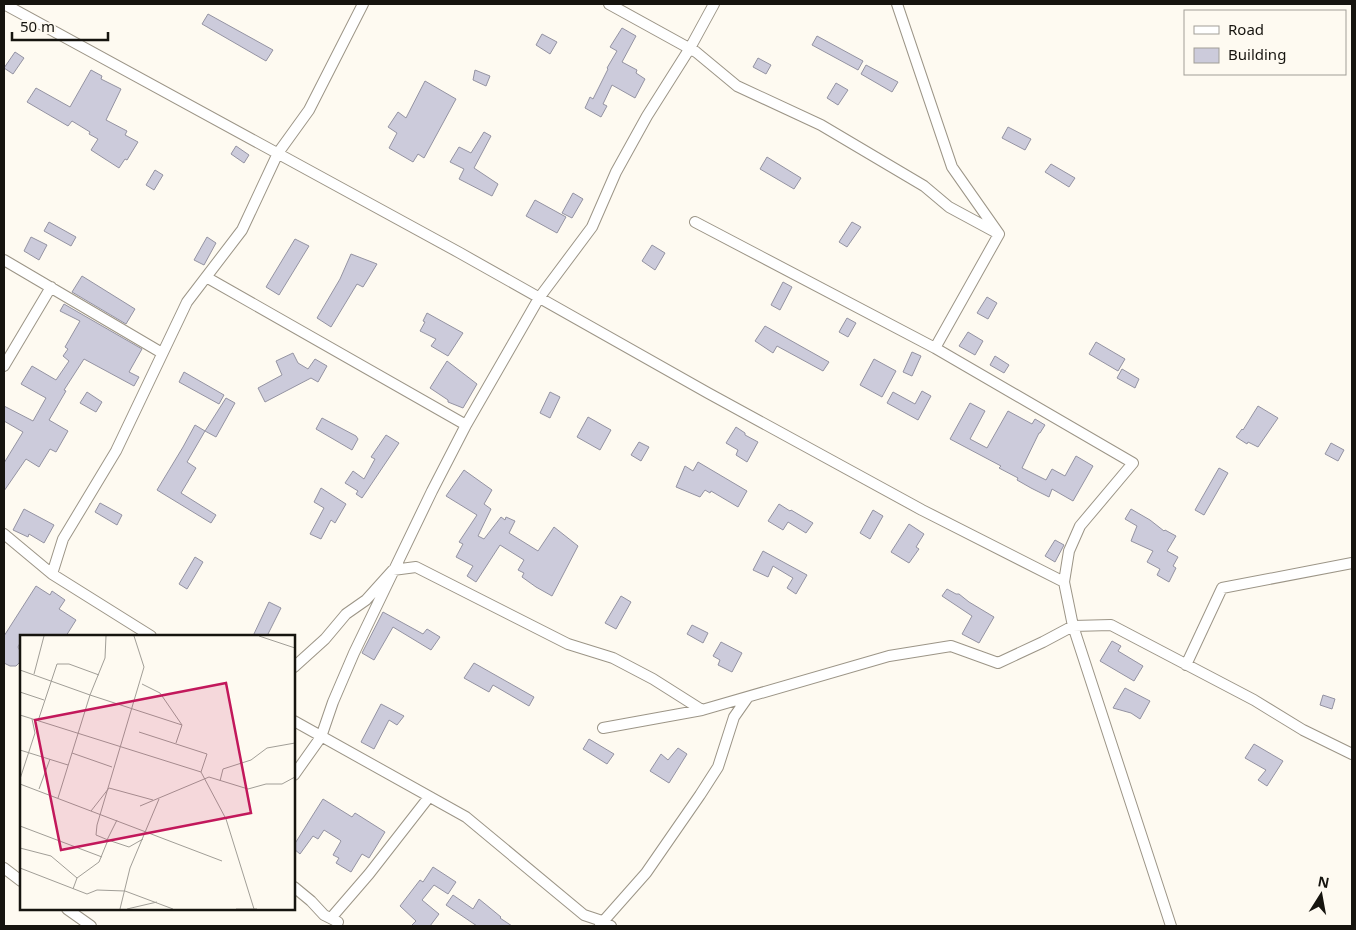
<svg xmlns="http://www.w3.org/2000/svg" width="1356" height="930" viewBox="0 0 1356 930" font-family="'Noto Sans',sans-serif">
	<rect width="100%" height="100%" fill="#fefaf1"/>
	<path fill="#cccbdb" stroke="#9493a2" d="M208,14L273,50L266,61L202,24Z
		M622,28L636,36L622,62L637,70L636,73L645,79L635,98L612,85L603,104L607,106L601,117L585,108L590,97L593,99L608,69L607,68L617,51L610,47Z
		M542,34L557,42L550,54L536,45Z
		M817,36L863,61L858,70L812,45Z
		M15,52L24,58L13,74L4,68Z
		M758,58L771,65L766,74L753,67Z
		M866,65L898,82L892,92L861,74Z
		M91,70L102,76L101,79L121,89L106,120L127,131L125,135L138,142L127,160L125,159L119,168L91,150L98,139L89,134L90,132L72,121L68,126L27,102L36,88L70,107Z
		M475,70L490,76L486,86L473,80Z
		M425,81L456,99L424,158L418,154L413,162L389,148L397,133L388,127L398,112L406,118Z
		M836,83L848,90L838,105L827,98Z
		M1008,127L1031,139L1025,150L1002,138Z
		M484,132L491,136L474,168L498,184L492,196L459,179L464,169L450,162L459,147L471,153Z
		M236,146L249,155L244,163L231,154Z
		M767,157L801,178L794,189L760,169Z
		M1051,164L1075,178L1069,187L1045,172Z
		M155,170L163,175L154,190L146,185Z
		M573,193L583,199L572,218L562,213Z
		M535,200L566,217L557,233L526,216Z
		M49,222L76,237L71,246L44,231Z
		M852,222L861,227L847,247L839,242Z
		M31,237L47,245L39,260L24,251Z
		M207,237L216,243L204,265L194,260Z
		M295,239L309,246L279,295L266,287Z
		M652,245L665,253L655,270L642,261Z
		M351,254L377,264L363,287L357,284L331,327L317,318L340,279Z
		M82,276L135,309L126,324L72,292Z
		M783,282L792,287L780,310L771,305Z
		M987,297L997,303L988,319L977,313Z
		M64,304L142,349L129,372L139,377L134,386L84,359L64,390L66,391L49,420L68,431L56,452L50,449L39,467L26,459L4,491V463L23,432L4,421V406L33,421L46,398L21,384L32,366L56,380L69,361L63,356L68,349L65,347L80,321L60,311Z
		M427,313L463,333L448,356L431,346L436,339L420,331L425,322L423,321Z
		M847,318L856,323L848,337L839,332Z
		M765,326L829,362L823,371L777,346L773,353L755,341Z
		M968,332L983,341L975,355L959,346Z
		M1096,342L1125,359L1118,371L1089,354Z
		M912,352L921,356L912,376L903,372Z
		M293,353L298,363L308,369L315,359L327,366L318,382L311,378L265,402L258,388L282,375L276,361Z
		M995,356L1009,365L1004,373L990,365Z
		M874,359L896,371L882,397L860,385Z
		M447,361L477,384L463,408L448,402V400L430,388Z
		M1122,369L1139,379L1135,388L1117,378Z
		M184,372L224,395L219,404L179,382Z
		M922,391L931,396L918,420L887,403L893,392L915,404Z
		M87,392L102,402L96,412L80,403Z
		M550,392L560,397L550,418L540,413Z
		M226,398L235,403L216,437L205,431L187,462L196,468L181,493L216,515L211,523L157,490L183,447L195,425L205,431Z
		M970,403L985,411L970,439L987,448L1008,411L1032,424L1035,419L1045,425L1040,433H1039L1022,468L1046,480L1052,469L1065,476L1076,456L1093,466L1073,501L1052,489L1049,497L1031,488L1017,480L1018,478L999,468L1001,466L950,439Z
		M1258,406L1278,418L1258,447L1248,442L1247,444L1236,437L1242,429L1243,430Z
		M588,417L611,430L600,450L577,437Z
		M322,418L356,436L358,439L352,450L316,429Z
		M736,427L745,433V435L758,442L747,462L736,455L738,450L726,443Z
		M386,435L399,443L362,498L356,494L358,491L345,483L353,471L364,479L375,459L371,457Z
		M639,442L649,447L641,461L631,455Z
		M1331,443L1344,450L1338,461L1325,454Z
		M698,462L747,491L738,507L711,491L710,493L705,490L700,497L676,487L685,466L693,471Z
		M1219,468L1228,473L1204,515L1195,510Z
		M464,470L492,490L484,504L491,509L478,536L484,539L501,517L505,520L506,517L515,521L509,533L538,551L554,527L578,546L552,596L536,587L522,577L524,573L518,570L524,560L500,545L476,582L467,576L473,566L456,557L463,544L459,542L477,515L446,496Z
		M321,488L346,504L335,523L331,520L321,539L310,534L324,508L314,502Z
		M100,503L122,515L117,525L95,512Z
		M779,504L790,511L791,510L813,523L806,533L788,522L783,530L768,521Z
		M24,509L54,525L44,543L29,534L28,537L13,530Z
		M1131,509L1150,520L1164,531L1165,530L1176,536L1167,551L1178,557L1173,566L1176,568L1169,582L1157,575L1160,569L1147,562L1153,551L1131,541L1137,526L1125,519Z
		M873,510L883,516L870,539L860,533Z
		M909,524L924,534L916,547L919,549L909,563L891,552Z
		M1055,540L1064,545L1055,562L1045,556Z
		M763,551L807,575L796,594L787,588L793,578L773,566L768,577L753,570Z
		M195,557L203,562L187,589L179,584Z
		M36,586L50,595L52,591L65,600L59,609L76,620L66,636H21V641L18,647L21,653L20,662L16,666H10L4,663V636Z
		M947,589L956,594H959L969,602L994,617L979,643L962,634L972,616L942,596Z
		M621,596L631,602L616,629L605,623Z
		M269,602L281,608L267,636H253Z
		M383,612L423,634L427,629L440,637L431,650L393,627L374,660L362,653Z
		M692,625L708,633L703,643L687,634Z
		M1112,641L1121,646L1118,651L1143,666L1134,681L1100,661Z
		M721,642L742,653L732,672L718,665L720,660L713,656Z
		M474,663L534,697L529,706L493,685L489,692L464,678Z
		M1125,688L1150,701L1140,719L1131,713L1113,708Z
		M1323,695L1335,699L1332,709L1320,705Z
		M381,704L404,716L397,725L389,720L374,749L361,742Z
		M589,739L614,754L607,764L583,749Z
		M1254,744L1283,761L1267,786L1258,780L1266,770L1245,758Z
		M678,748L687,754L669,783L650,771L661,754L668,760Z
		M323,799L352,817L355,813L385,832L369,858L362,854L351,872L336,863L339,858L333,855L341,841L340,840L324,830L318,839L313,836L300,854L294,849V845Z
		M433,867L456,882L448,894L434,885L422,900L439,914L430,926H411L416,921L400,906L420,880L423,882Z
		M453,895L473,909L479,899L501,917L500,918L512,926H477L446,905Z"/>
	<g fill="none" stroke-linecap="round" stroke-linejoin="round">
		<defs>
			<path id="street" d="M4,4L460,253L708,393L922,510L1064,582
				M609,4L696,52L737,86L821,125L924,186L949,207L999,234
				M897,4L952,167L999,234L935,348
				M695,222L935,348L1133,463L1080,526L1069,551L1064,582L1073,626L1171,926
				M4,260L162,353
				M206,277L466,425
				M4,366L51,287
				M4,534L52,574L151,636
				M52,574L63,539L116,451L187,302L242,230L278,153L309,110L363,4
				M1186,665L1222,588L1352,563
				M294,667L325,639L346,614L366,600L393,570L416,567L568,644L613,658L653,679L702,710
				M294,721L466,817L584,915L602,921L611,926
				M603,728L702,710L889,656L951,646L998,663L1043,642L1073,626L1111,625L1254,700L1303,730L1352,754
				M294,775L321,737L333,702L354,653L432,491L466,425L539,298L592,227L616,172L647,116L690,48L714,4
				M4,868L21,881
				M294,887L311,901L324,915L338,922
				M67,909L91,926
				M331,918L369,874L429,797
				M600,925L646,873L700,795L718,767L734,717L748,697"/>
		</defs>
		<use href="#street" stroke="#9c9587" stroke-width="12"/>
		<use href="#street" stroke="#fff" stroke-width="10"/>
	</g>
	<g transform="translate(20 635)">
		<rect width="275" height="275" fill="#fefaf1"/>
		<path fill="none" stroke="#a19e97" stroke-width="1" d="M86,1L85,23L70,60L162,90M239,1L275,13M0,35L70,60L38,163M14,39L24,1M122,49L140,58L162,90L156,108M0,57L24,65M0,80L181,137M18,86L37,29H49L79,40M119,97L187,119L181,137L206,184L234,274M0,115L48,130M52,118L92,132M0,144L15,98L12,84M200,146L203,134L231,125L247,113L275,108M0,149L202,226M19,154L30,124M120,171L189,142L228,154L246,149H262L275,142M71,176L89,153L133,165M0,191L82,222M87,205L97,185M88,205L76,200L77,190L124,32L114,1M0,213L31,221L57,243M0,233L67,259L77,255L105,256L153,274M53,254L57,243L79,227L88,205L109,212L123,204M100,274L110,233L139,164M107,274L137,267M216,274H237"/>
		<path fill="#c2185b" fill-opacity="0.15" stroke="#c2185b" stroke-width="2.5" d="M206,48L231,178L41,215L15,85Z"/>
		<rect width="275" height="275" fill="none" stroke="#16140f" stroke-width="2.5"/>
	</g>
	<rect width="1356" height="930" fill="none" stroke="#16140f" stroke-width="10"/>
	<rect x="1184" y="10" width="162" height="65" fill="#fefaf1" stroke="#a19e97"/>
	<rect x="1194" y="26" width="25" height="8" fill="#ffffff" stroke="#a19e97"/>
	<text x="1228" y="35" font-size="15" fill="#16140f">Road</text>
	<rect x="1194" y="48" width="25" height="15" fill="#cccbdb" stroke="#a19e97"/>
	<text x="1228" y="60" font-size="15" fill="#16140f">Building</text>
	<g transform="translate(1321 895) rotate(11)" stroke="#fefaf1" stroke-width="4" paint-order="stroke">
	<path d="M0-4L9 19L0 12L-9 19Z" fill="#16140f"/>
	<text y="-8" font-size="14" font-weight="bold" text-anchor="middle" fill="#16140f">N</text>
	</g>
	<path d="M12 32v8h96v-8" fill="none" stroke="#16140f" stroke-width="2.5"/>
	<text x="20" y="32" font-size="15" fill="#16140f" stroke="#fefaf1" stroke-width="4" paint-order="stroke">50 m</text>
</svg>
